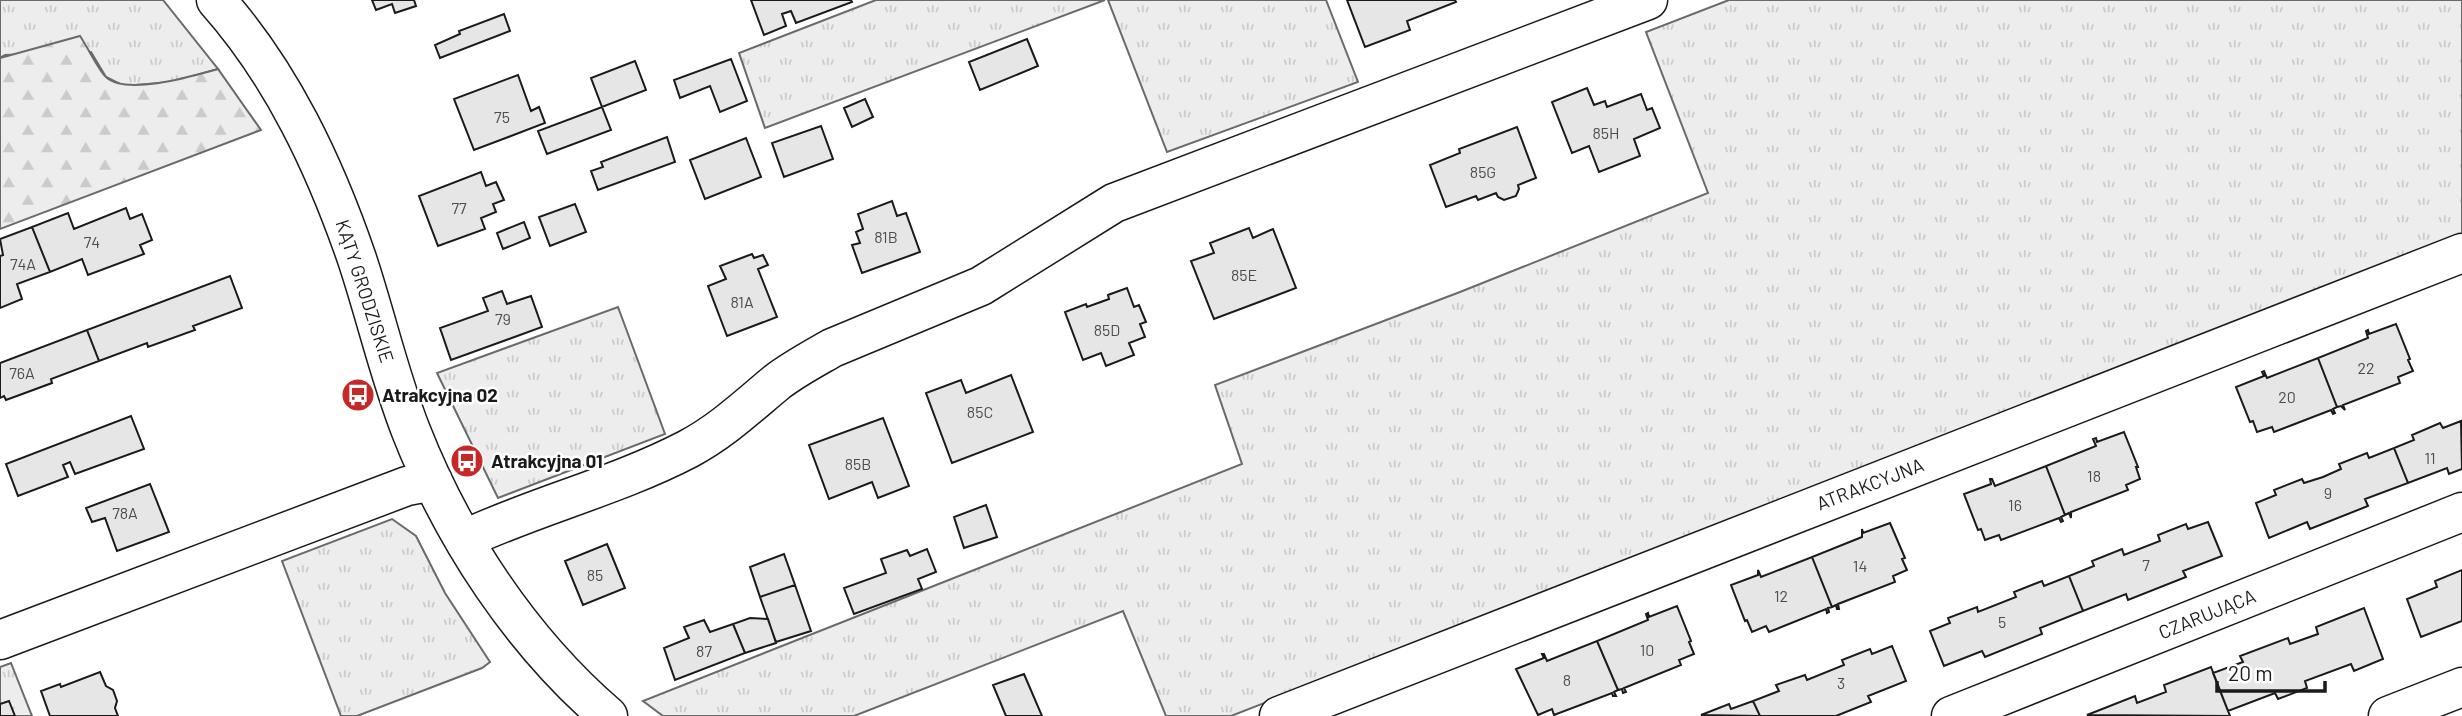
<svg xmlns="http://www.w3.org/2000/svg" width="2462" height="716" viewBox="0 0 2462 716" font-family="Barlow,sans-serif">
	<defs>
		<pattern id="grass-tufts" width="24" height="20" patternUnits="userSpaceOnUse" patternTransform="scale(1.75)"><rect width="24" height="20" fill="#ededed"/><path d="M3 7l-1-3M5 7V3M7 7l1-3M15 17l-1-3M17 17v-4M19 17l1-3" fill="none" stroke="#cbcbcb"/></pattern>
		<pattern id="forest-firs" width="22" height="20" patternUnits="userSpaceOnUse" patternTransform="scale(1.75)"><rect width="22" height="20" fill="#ededed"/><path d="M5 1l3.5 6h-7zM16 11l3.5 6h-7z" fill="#cbcbcb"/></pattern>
	</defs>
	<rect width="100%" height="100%" fill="#fff"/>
	<path fill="url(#grass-tufts)" stroke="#6a6a6a" stroke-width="2" d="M0,0H163L218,69L171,82L124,86L106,77L91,52L5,55L0,58Z
		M876,0H1105L765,128L739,53Z
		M1108,0H1326L1358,82L1167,152Z
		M1729,0H2462V235L1231,716H1166L1123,611L854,716H663L643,701L1242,464L1215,385L1460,292L1708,193L1646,32Z
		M618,307L665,434L498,498L437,373Z
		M392,519L416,536L445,593L490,662L482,668L357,716H341L282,561Z
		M11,663L32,716H0V667Z"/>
	<path fill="url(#forest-firs)" stroke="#6a6a6a" stroke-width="2" d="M80,36C87,46 99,71 106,77C126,96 193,76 218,69L261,130L0,229V58Z"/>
	<path fill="#e6e6e6" stroke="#1a1a1a" stroke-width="2" d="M372,0H414L416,6L395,13L392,4L376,10Z
		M751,0H851L852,2L796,23L791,11L782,14L786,26L764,35Z
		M1347,0H1455L1456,2L1407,21L1410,30L1365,47Z
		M504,14L510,31L440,58L435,45L460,34L459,31Z
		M1027,39L1038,66L980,90L969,62Z
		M731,59L747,101L720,112L710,86L680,98L674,80Z
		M635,61L646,90L602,107L591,78Z
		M518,75L531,111L539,107L545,123L474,150L454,99Z
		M1587,88L1594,105L1605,101L1607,107L1641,94L1647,110L1652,108L1660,128L1634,139L1640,156L1599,172L1589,146L1572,153L1552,102Z
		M865,99L873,117L852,127L844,108Z
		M602,107L611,130L547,154L538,131Z
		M821,126L833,159L784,177L772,143Z
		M1517,127L1536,178L1518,185L1519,189L1516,196L1504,200L1498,197L1496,193L1478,200L1476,196L1446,207L1430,165L1460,153L1459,149Z
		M667,137L675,162L598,190L591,171L603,167L601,162Z
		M746,138L761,177L705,199L690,160Z
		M481,172L486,186L496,182L504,200L493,204L496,212L481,218L485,229L438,246L419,196Z
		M892,201L897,216L906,213L920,252L862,273L852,245L860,243L856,232L863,229L858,214Z
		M575,204L586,232L550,246L539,217Z
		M126,208L130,219L142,214L152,240L140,245L144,254L88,275L82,259L50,272L32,227L68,213L74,229Z
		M524,222L530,238L503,249L497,233Z
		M32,227L50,272L17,284L22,299L0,308V256L3,255L0,239Z
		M1249,228L1253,238L1273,229L1296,288L1214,319L1191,261L1214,253L1210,243Z
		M752,254L754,258L763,255L768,265L758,269L777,317L727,336L708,286L726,279L720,266Z
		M230,276L242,308L193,326L195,330L148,347L147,343L99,361L87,330Z
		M1127,288L1134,307L1139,305L1146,322L1140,324L1145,337L1129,343L1134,355L1106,366L1101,353L1083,360L1065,312L1086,304L1087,307L1109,299L1108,295Z
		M502,291L507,304L531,296L542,327L451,360L440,328L488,311L483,298Z
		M2396,324L2410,359L2408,360L2413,371L2398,377L2400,383L2343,405L2345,410L2341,406L2337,407L2318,358L2368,338L2366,331L2368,330L2369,334Z
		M87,330L99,361L51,379L52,383L6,400L4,396L0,398V363Z
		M2318,358L2337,407L2333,409L2335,413L2333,414L2331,410L2274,432L2272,427L2257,432L2253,421L2250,422L2236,387L2264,376L2262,372L2264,371L2267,378Z
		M1011,375L1033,432L952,463L926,393L961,380L966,393Z
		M131,416L144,449L75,474L70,462L63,465L68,477L18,496L6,464Z
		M883,418L909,486L878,498L872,482L829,499L809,445Z
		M2461,421L2462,469L2449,474L2447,468L2408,483L2394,448L2414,440L2412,435L2440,423L2443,428Z
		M2124,432L2138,467H2136L2140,479L2126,485L2128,490L2071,512V518L2069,513L2065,515L2046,466L2096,446L2093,439L2096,438L2097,442Z
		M2394,448L2408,483L2365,499L2368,506L2310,529L2307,522L2269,538L2256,503L2276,495L2274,490L2302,479L2304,483L2323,477L2341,469L2339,464L2367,453L2369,458Z
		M2046,466L2065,515L2061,517L2063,521L2061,522L2059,518L2001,540L1999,535L1985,540L1981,529L1978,530L1964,494L1991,484L1990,479H1992L1995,486Z
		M150,484L169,532L117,551L105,518L92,522L86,508Z
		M986,505L997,537L964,548L954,517Z
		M2208,522L2222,556L2183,571L2186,577L2128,600L2126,594L2083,611L2069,576L2094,566L2092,561L2122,549L2124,555L2160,541L2158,535L2186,524L2188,529Z
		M1890,523L1905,558L1902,559L1907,570L1893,576L1895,582L1838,604L1839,609H1837L1836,605L1832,607L1812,557L1862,537V529L1863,533Z
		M607,544L625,588L583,605L565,561Z
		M927,549L936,572L918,579L922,589L854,614L844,588L886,573L881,559L907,550L910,556Z
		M784,554L795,585L760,597L750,567Z
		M1812,557L1832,607L1828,608L1829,612L1827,613L1826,609L1769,632L1766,626L1752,632L1747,620L1745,621L1731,585L1758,575V570L1761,577Z
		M2462,570V621L2421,637L2407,599L2437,587L2435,581Z
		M2069,576L2083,611L2040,628L2042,634L1985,657L1982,651L1944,666L1930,631L1950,623L1948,618L1977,607L1978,612L2016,597L2014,592L2042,581L2044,586Z
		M795,585L811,631L776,642L760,597Z
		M1677,606L1691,641L1689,642L1694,654L1679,660L1681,665L1624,688L1626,692L1623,693L1622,689L1618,690L1597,641L1648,620L1646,614L1648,613L1649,617Z
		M2364,608L2383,659L2354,671L2351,664L2305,681L2307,688L2278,699L2275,693L2228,711L2213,673L2243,662L2240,656L2288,638L2290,644L2318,634L2316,627Z
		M750,618L768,619L776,643L745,653L733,624Z
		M704,620L710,632L733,624L745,653L675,680L664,648L689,638L684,627Z
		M1597,641L1618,690L1614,692L1616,696H1613L1612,693L1554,715L1552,709L1538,715L1516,669L1544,658L1542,654H1544L1547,661Z
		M1892,646L1906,681L1868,696L1871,702L1836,716H1760L1753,701L1779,691L1776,685L1805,675L1807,680L1844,665L1842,660L1870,649L1872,654Z
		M2211,667L2230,716L2087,715L2135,696L2137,703L2166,692L2164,685Z
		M100,672L106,686L113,690L117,701L115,708L118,716H50L41,691L60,684L61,687Z
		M1024,674L1042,716H1006L993,685Z
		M9,701L15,716H0V704Z
		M1753,701L1760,716L1701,715L1729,704L1731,709Z"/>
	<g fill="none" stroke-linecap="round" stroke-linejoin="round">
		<defs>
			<path id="minor" d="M216,0C282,74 325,166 357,259C376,316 389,375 411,431C453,538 521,641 608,716
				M465,539C538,505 617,486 688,449C722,431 748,406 777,382C794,369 813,359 832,348L981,286L1114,203L1648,0
				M0,640L407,486L433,481
				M1279,716L2462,253
				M1951,716L2462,512
				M2388,716L2462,687"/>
		</defs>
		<use href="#minor" stroke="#1a1a1a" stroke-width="41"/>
		<use href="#minor" stroke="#fff" stroke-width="38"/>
	</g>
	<defs>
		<symbol id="bus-disc" viewBox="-11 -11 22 22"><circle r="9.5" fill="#c62828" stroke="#fff"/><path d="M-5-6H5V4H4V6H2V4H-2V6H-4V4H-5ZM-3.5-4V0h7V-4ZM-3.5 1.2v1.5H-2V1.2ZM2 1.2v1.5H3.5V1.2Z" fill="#fff"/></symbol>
	</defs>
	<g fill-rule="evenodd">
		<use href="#bus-disc" x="339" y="376" width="38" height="38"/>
		<use href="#bus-disc" x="448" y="442" width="38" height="38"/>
	</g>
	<g text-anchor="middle" stroke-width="5" stroke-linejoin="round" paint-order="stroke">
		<g font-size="16" fill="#4d4d4d">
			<text x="502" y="123">75</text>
			<text x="1606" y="139">85H</text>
			<text x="1483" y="178">85G</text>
			<text x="459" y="214">77</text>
			<text x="886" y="243">81B</text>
			<text x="92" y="248">74</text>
			<text x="23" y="270">74A</text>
			<text x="1244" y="281">85E</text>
			<text x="742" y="308">81A</text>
			<text x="503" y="325">79</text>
			<text x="1107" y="336">85D</text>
			<text x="2366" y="374">22</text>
			<text x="22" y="379">76A</text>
			<text x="2287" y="403">20</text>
			<text x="980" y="418">85C</text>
			<text x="2430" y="464">11</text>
			<text x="858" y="470">85B</text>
			<text x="2094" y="482">18</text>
			<text x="2328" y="499">9</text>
			<text x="2015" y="511">16</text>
			<text x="125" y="519">78A</text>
			<text x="2146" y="571">7</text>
			<text x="1860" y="572">14</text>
			<text x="595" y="581">85</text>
			<text x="1781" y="602">12</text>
			<text x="2002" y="628">5</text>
			<text x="1647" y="656">10</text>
			<text x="704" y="657">87</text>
			<text x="1567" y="686">8</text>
			<text x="1841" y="689">3</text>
		</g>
		<g font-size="19" fill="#1a1a1a" stroke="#fff">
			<text transform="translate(365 291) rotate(72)" y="7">KĄTY GRODZISKIE</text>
			<text transform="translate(1870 484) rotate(-21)" y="7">ATRAKCYJNA</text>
			<text transform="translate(2207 614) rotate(-22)" y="7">CZARUJĄCA</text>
		</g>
		<g font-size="19" font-weight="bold" fill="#1a1a1a" stroke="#fff" text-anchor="start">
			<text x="382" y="402">Atrakcyjna 02</text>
			<text x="491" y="468">Atrakcyjna 01</text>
		</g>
	</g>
	<path d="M2217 681v10h108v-10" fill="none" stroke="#1a1a1a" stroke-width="3.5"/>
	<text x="2228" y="681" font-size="21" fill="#1a1a1a" stroke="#ffffff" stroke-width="5" paint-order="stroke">20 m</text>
</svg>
